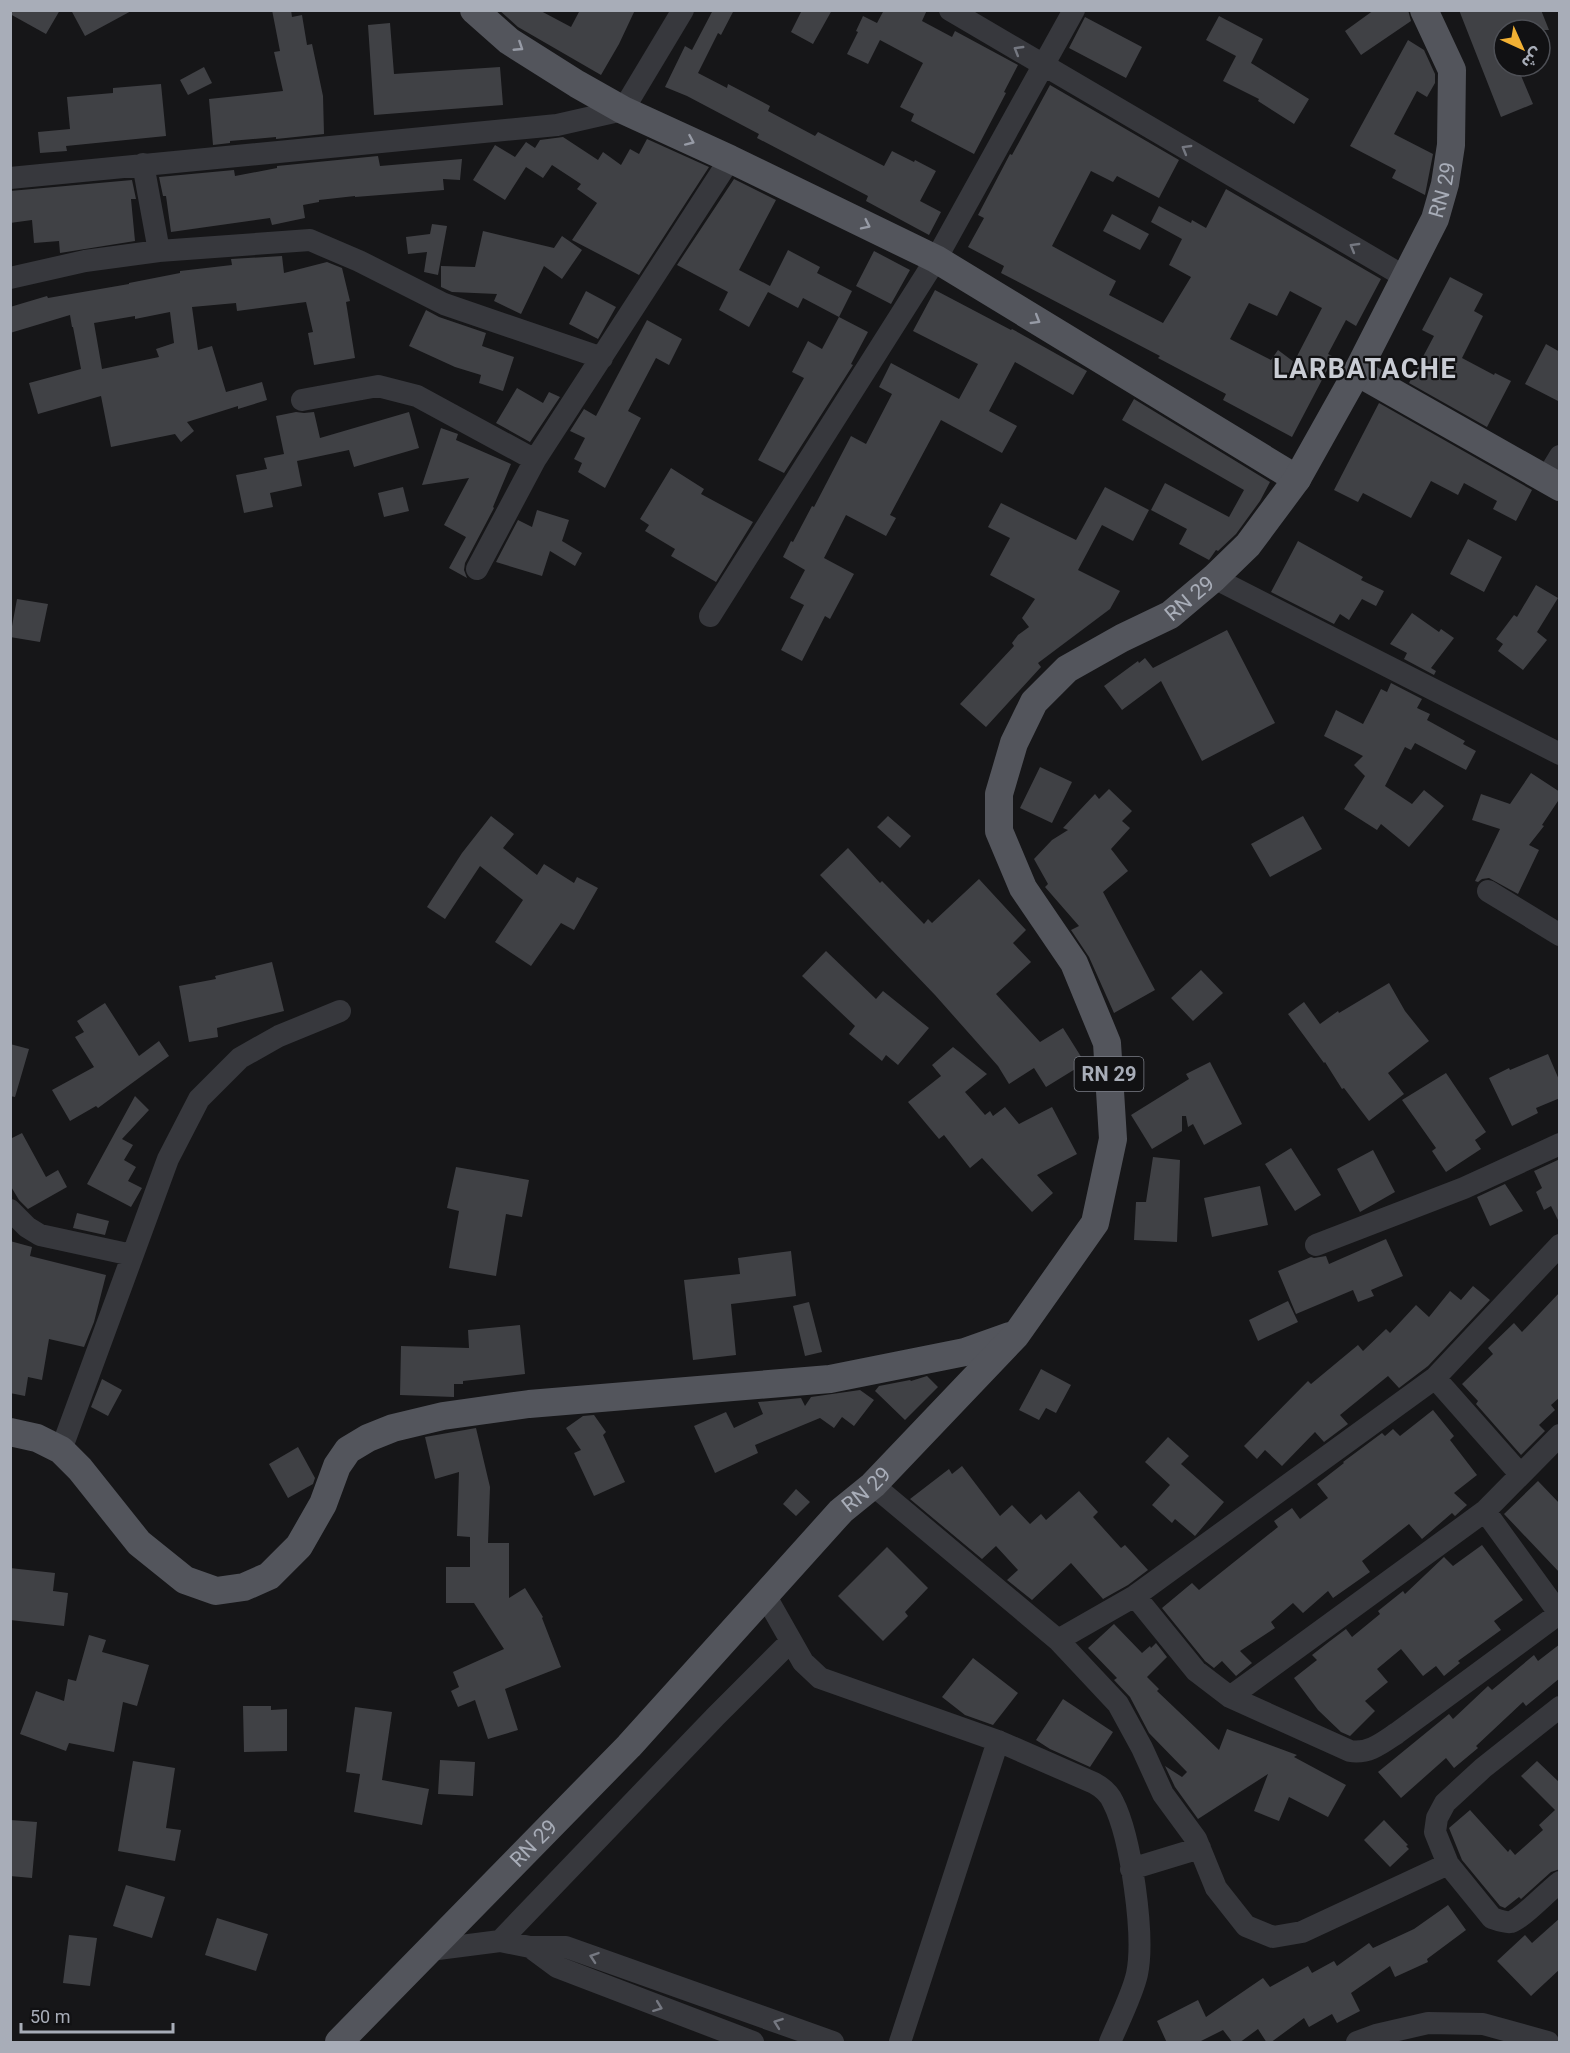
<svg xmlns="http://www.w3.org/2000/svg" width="1570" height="2053" viewBox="0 0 1570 2053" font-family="Roboto,'Noto Sans Arabic',sans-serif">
	<rect width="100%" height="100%" fill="#161618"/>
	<path fill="#404145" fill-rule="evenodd" d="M10,10H60L46,34L10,14Z
		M71,10H133L85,36Z
		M272,10H291L292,17L302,15L307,45L312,44L323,96L324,134L276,139V137L230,141V143L213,145L209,99L283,91L274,52L280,51Z
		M499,10H539L571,27L580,10H635L619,44L601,75L518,27Z
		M713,10H734L721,35L718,33L698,73L727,88L728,84L770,106L768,111L815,136L818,132L884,166L892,151L914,162L915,160L936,171L920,201L941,212L929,235L866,201L868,196L757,138L759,134L687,96L665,87L685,46L692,50Z
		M802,10H832L813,44L791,32Z
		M884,10H927L922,21L952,37L955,31L1018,65L1004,92L1006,93L974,154L911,121L914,114L900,107L923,63L880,40L868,64L847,54L858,32L856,31L863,16L877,23Z
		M1374,10H1408L1411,21L1361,55L1345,31Z
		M1459,10H1541L1549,30H1504V66H1517L1533,104L1501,117Z
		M1219,16L1263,39L1251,63L1309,99L1294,124L1258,101L1259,99L1223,81L1236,56L1206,40Z
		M1085,17L1142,47L1126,78L1069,48Z
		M390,23L394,74L500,67L503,105L374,115L368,25Z
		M1408,40L1424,50L1435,74V83L1427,97L1417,91L1394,134L1433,154L1425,195L1392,178L1396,170L1350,146Z
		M204,67L212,83L188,95L180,80Z
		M161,84L166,136L66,146L67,151L40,153L38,132L70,129L67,97L113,93V88Z
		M1050,85L1179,160L1159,198L1117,176L1113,182L1091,171L1052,246L1116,281L1109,295L1163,323L1191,277L1169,265L1182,239L1151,222L1159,206L1191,223L1192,220L1206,228L1226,189L1381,279L1356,326L1346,320L1328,354L1334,357L1292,437L1223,400L1226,394L1158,358L1160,356L1001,273L1004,266L968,247L984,218L978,215L1010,154L1012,155ZM1290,291L1322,308L1294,362L1278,350L1271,360L1230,339L1249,303L1277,316Z
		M563,137L598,160L603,152L621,165L630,149L639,154L647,139L709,167L639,275L572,240L597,203L577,189L581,184L552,165L543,178L526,167L505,200L473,180L495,145L515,157L526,142L535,148L540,140Z
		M378,156L380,166L462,159L460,180L443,179L444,190L355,197V196L319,200V202L303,205L305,218L272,225L270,218L171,232L166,196H163L159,177L234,170L235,176L277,168V166Z
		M734,179L776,200L739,270L770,286L788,250L820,267L817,273L852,291L839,317L803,298L798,308L768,292L749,327L719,310L728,292L677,265Z
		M132,180L136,199H131L135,241L60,253L59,241L34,243L32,220L10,223V191Z
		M1112,214L1149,234L1140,250L1103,231Z
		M432,224L447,226L438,275L424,272L427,252L408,254L406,237L430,234Z
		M483,231L554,248L562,236L582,250L562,279L544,266L521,314L494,301L497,294L452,292L441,287V266L475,267Z
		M874,251L910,270L891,304L856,286Z
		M282,256L284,273L327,262L342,268L350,301L346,302L355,358L314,365L308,333L313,332L306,302L237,311L236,303L192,307L198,350L212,346L226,392L262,382L267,400L238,409V406L187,422L194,431L181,442L175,434L111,447L101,396L38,414L29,383L81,369L73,327H72L70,315L10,333V307L47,296L48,298L129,284V283L180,273V271L232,265L231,259ZM170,312L174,343L156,349L159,357L102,369L94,323L135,316V319Z
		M1450,277L1483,294L1474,311L1483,316L1462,358L1494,375L1495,373L1511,381L1487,427L1409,383L1434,336L1422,330Z
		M935,290L1011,330L1012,329L1087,371L1073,395L1015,362L989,411L1017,426L1002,453L941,420L890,515L896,518L886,536L846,515L824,558L854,574L830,619L825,616L802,661L781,650L804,605L790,598L805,570L783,557L791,541L793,542L812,506L814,507L851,436L866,444L892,394L879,387L891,363L959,399L978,364L913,331Z
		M586,291L616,307L598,339L569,324Z
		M426,310L439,317L486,333L482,346L514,357L503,391L479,383L481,375L455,367L409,346Z
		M839,317L868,332L851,364L853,365L784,473L758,460L804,378L792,372L808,341L822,349Z
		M647,320L682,339L669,365L656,358L628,411L641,418L605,488L578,472L582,463L574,459L585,438L570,431L584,409L596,416Z
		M1546,344L1560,352V402L1525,384Z
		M517,388L543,403L549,392L560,397L530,442L496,423Z
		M1134,399L1270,482L1260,501L1236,534L1218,551L1216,550L1209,560L1179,544L1187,529L1151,510L1165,483L1229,517L1244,490L1122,420Z
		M1379,403L1532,490L1516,521L1493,509L1497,501L1464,483L1458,495L1431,481L1411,518L1363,493L1358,502L1334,490Z
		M296,412L304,413L314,412L320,438L409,412L419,448L354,467L349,450L297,461L302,486L270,493L273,507L244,513L236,475L267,469L264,458L284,454L276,416Z
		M441,428L458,434L456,440L511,464L493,507L494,508L465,563L464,570L467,578L449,568L466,537L444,525L469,478L422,485Z
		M671,468L704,489L701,494L753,522L716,582L671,556L675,549L645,531L649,525L640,519Z
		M403,487L409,511L384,517L378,493Z
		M1105,487L1149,510L1133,541L1102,525L1078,570L1120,591L1110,609L1038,663L1041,667L986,727L960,704L1014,646L1012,643L1018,635L1029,627L1022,618L1035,599L990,575L1010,538L988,527L1001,503L1076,540Z
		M537,510L569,520L562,541L582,553L575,566L550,551L542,576L496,562L518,520L532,527Z
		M1468,539L1502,557L1484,592L1450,574Z
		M1298,541L1363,577L1361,580L1384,591L1376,606L1362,599L1349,620L1340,614L1334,624L1271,592Z
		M1536,585L1558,598L1537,632L1547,640L1523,670L1498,651L1503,644L1496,639L1514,615L1517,617Z
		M17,599L48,604L40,642L10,637Z
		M1412,613L1439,632L1441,629L1454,638L1431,668L1436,671L1434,675L1404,659L1407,653L1390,644Z
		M1227,630L1275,723L1202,761L1161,681L1122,710L1104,686L1138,661L1139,663L1145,658L1153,668Z
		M1391,683L1422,699L1417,708L1430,714L1427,720L1465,741L1463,744L1476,751L1466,770L1415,743L1411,750L1405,747L1385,786L1412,804L1424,790L1444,806L1409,847L1381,824L1377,830L1344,809L1365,776L1354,765L1363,756L1324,736L1336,710L1363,724L1381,689L1387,692Z
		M1040,767L1072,782L1052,823L1020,808Z
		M1531,773L1560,792V798L1542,825L1544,826L1529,845L1539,850L1518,894L1489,878L1482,879L1478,882L1475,881L1500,829L1472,820L1481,794L1510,804Z
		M1109,789L1132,811L1122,821L1130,828L1111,849L1128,871L1103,892L1155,990L1114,1013L1089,957L1071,930L1079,926L1045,887L1048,884L1034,859L1052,840L1068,830L1063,828L1095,794L1099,799Z
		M491,816L514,834L503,848L537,875L544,864L574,883L577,877L598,888L574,930L561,923L531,966L495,942L523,900L480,866L445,919L427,907L462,853Z
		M888,816L911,836L900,848L877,827Z
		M1303,816L1322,849L1270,877L1251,844Z
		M848,848L880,883L882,881L924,924L928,919L932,923L979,879L1026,930L1013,943L1031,962L996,994L1040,1042L1063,1028L1085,1063L1046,1087L1034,1068L1009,1084L998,1066L935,995L820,875Z
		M826,951L876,999L883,991L929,1028L898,1065L886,1055L882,1061L849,1034L855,1026L802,976Z
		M272,962L284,1011L217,1028L218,1037L189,1042L179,986L216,979L215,976Z
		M1201,970L1223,993L1193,1021L1171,998Z
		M1389,983L1405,1011L1429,1041L1388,1073L1404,1094L1369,1121L1344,1088L1342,1089L1325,1062L1324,1063L1288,1014L1304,1002L1320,1024L1338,1011L1339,1013Z
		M105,1003L139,1056L159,1041L169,1056L98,1108L96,1106L70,1121L52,1090L94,1067L75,1037L84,1032L77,1021Z
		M10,1044L29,1049L15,1097L10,1096Z
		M953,1047L987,1074L965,1092L985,1115L990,1111L993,1116L1005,1107L1019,1124L1052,1107L1077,1154L1037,1175L1053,1193L1032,1212L982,1158L970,1168L944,1135L939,1139L908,1102L941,1076L932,1065Z
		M1548,1054L1560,1082V1098L1536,1108L1538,1113L1512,1126L1489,1078L1509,1068L1510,1070Z
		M1210,1062L1242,1124L1204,1145L1193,1124L1188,1127L1186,1116H1182V1131L1152,1149L1131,1115L1189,1079L1186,1074Z
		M1446,1073L1486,1132L1475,1140L1481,1149L1446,1172L1432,1151L1436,1148L1402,1100Z
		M135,1096L149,1110L122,1139L133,1145L124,1160L136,1167L128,1181L142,1188L131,1207L87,1184Z
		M22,1133L46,1177L58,1170L67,1187L28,1209L19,1200L10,1185V1139Z
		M1291,1148L1321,1195L1295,1211L1265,1164Z
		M1373,1150L1395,1192L1360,1212L1337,1169Z
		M1153,1157L1180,1160L1177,1242L1134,1240L1136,1202H1146Z
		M1560,1159V1224L1551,1206L1544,1210L1536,1192L1542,1188L1534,1171Z
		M456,1167L529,1180L522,1217L506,1214L496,1276L449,1268L459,1211L447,1208Z
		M1505,1184L1523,1211L1490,1226L1477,1197Z
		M1260,1186L1268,1225L1212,1237L1204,1198Z
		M77,1213L109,1221L105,1235L73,1228Z
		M1386,1239L1403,1276L1371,1290L1374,1296L1358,1302L1353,1290L1296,1314L1278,1271L1311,1257L1314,1258L1326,1256L1329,1264Z
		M10,1241L32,1247L30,1256L106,1275L94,1322L84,1347L49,1339L42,1380L28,1377L25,1396L10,1393Z
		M791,1251L796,1296L731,1304L736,1355L693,1360L684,1280L740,1274L738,1258Z
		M1473,1286L1490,1300L1428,1366L1399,1388L1388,1376L1340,1415L1348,1424L1324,1442L1315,1432L1282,1466L1265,1450L1257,1459L1244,1446L1308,1381L1311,1384L1358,1345L1363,1351L1386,1329L1390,1333L1416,1305L1429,1317L1450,1291L1461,1300Z
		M1560,1292V1397L1551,1405L1555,1410L1539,1425L1545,1431L1521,1455L1476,1404L1478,1401L1462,1384L1493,1354L1488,1348L1514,1323L1522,1332Z
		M1288,1301L1298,1322L1258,1341L1249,1320Z
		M809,1302L822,1352L805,1356L793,1306Z
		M520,1325L525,1374L463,1381V1384H454V1397L400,1395L401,1346L469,1348L468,1330Z
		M1041,1369L1071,1385L1056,1413L1046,1408L1039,1420L1019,1410Z
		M927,1376L938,1387L905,1420L875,1391L879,1386L910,1380L911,1381Z
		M102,1379L122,1390L108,1416L91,1407Z
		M860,1390L874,1400L854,1426L842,1417L834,1428L820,1418L755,1445L758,1453L715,1473L694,1426L726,1412L734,1428L763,1414L758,1402L801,1398L805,1406L811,1397Z
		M1433,1410L1454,1436L1450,1440L1477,1475L1454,1493L1467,1505L1455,1516L1452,1513L1422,1539L1409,1524L1362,1561L1370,1572L1333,1598L1328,1591L1303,1613L1293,1603L1271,1622L1275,1628L1240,1651L1252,1663L1236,1676L1222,1661L1214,1668L1205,1661L1162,1608L1192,1583L1199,1590L1278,1527L1274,1521L1292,1508L1300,1519L1328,1498L1317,1484L1344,1463L1343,1462L1382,1433L1385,1436L1393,1429L1400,1436Z
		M594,1415L606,1432L603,1435L625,1482L594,1496L574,1453L581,1450L566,1428L583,1416Z
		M476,1428L490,1487L488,1543H509V1598L525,1588L543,1617L542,1618L561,1667L505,1689L518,1730L488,1739L475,1700L458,1707L451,1691L459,1687L453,1672L504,1649L474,1603H446V1567H470V1537L457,1536L459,1472L435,1479L425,1437Z
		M1168,1437L1189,1456L1181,1464L1224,1502L1195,1536L1175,1519L1172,1523L1152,1505L1170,1485L1145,1462Z
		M298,1447L315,1478L313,1484L288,1498L269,1464Z
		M962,1466L1000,1516L1012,1505L1030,1524L1041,1514L1046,1520L1079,1491L1098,1512L1093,1517L1121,1548L1125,1545L1148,1570L1128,1585L1103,1599L1071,1563L1032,1600L1007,1580L1018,1570L996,1546L982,1559L910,1499L949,1469L952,1474Z
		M1538,1481L1560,1504V1573L1504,1514Z
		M796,1489L810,1502L796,1516L783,1504Z
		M1482,1545L1523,1600L1494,1621L1501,1630L1458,1661L1460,1663L1444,1676L1436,1666L1423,1676L1401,1649L1377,1669L1388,1682L1365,1701L1375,1711L1350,1736L1341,1732L1318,1710L1294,1678L1317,1660L1312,1655L1330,1641L1346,1629L1352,1637L1380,1614L1378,1611L1403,1591L1405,1594L1444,1557L1453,1566Z
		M887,1547L928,1588L905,1612L908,1616L883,1641L838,1596Z
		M10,1568L55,1573L53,1591L68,1593L64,1626L10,1620Z
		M1114,1624L1142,1653L1150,1646L1151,1648L1156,1643L1167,1657L1147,1677L1159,1689L1157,1691L1219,1750L1227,1729L1297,1755L1294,1757L1346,1785L1328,1817L1289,1797L1279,1821L1254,1811L1268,1774L1198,1819L1175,1787L1165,1766L1182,1777L1187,1772L1149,1733L1130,1697L1114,1680L1117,1678L1088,1648Z
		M89,1635L106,1640L102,1652L149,1665L137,1706L123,1702L114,1752L69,1743L66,1751L20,1734L36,1691L64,1701L68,1679L76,1681Z
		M1560,1644V1678L1526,1706L1523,1702L1476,1746L1478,1748L1454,1768L1446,1758L1401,1798L1378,1772L1449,1714L1453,1719L1488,1686L1492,1690L1534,1655L1538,1661Z
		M973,1658L1018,1693L993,1725L965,1715L942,1697Z
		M1063,1699L1113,1732L1090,1767L1050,1749L1036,1740Z
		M243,1706H271V1710L287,1709V1751L244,1752Z
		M355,1707L392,1712L382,1780L429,1789L422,1825L354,1812L360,1774L346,1772Z
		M440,1760L475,1762L473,1796L438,1794Z
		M133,1761L175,1768L166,1828L181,1830L175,1861L118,1851Z
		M1537,1761L1560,1783V1869L1551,1872L1521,1899L1519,1897L1505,1908L1500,1906L1462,1860L1449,1828L1470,1810L1508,1852L1510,1849L1515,1855L1543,1830L1539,1825L1555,1810L1521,1776Z
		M10,1820L37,1822L32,1878L10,1876Z
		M1384,1820L1408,1845L1406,1846L1409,1849L1390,1867L1364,1840Z
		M126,1885L165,1897L152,1938L113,1926Z
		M1448,1905L1466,1930L1427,1959L1428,1962L1395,1977L1390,1966L1351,1993L1360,2011L1337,2023L1332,2014L1309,2027L1304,2018L1270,2043H1267L1258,2029L1239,2043H1233L1223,2030L1197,2043H1167L1157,2021L1198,2000L1206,2017L1263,1978L1270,1987L1308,1966L1312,1973L1334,1961L1337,1966L1369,1943L1373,1948L1414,1929Z
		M217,1918L268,1934L256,1971L205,1955Z
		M1560,1918V1969L1531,1996L1497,1961L1525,1935L1532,1943Z
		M69,1935L97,1938L90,1986L63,1983Z"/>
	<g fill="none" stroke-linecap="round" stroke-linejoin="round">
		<path stroke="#37383d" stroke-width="22" d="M950,10L1405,277
			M143,164L159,251
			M10,178L557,125L623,110L683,10
			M10,278L85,261L159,251L310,240L359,261L444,304L602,358
			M302,400L378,386L417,396L535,460
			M1546,479L1560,456
			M477,569L535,460L730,159
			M1214,578L1560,754
			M710,616L936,259L1074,10
			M1488,891L1560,935
			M10,1210L27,1227L40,1235L132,1255
			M1316,1245L1464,1188L1560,1144
			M1435,1378L1520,1474
			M61,1450L168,1159L199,1099L240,1058L279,1036L340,1011
			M873,1485L1058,1640L1135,1596L1435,1378L1560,1245
			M1485,1511L1559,1613
			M765,1595L803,1662L820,1678L998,1741L1094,1783C1103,1788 1109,1793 1113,1802C1131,1837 1145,1936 1137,1974C1133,1993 1118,2023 1110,2042
			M1135,1596L1196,1671L1230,1697L1350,1751C1369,1754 1382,1743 1397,1733L1560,1613
			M1058,1640L1118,1704L1142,1748L1163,1794L1196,1839L1216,1888L1246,1926L1273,1937L1302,1932L1448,1864
			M1230,1697L1485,1511L1560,1435
			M1560,1707L1483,1768L1445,1803L1437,1818L1435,1832L1448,1864L1492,1918C1498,1920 1505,1923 1511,1922C1523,1918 1548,1891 1560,1882
			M1131,1869L1200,1848
			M500,1941L716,1716L790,1642
			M530,1947L557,1967L753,2042
			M430,1950L500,1941L530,1947H566L833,2042
			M900,2042L998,1741
			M1357,2042L1376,2035L1428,2023L1483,2024L1548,2042"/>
		<g stroke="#53555c" stroke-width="28">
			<path d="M474,10L509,41L577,84L623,110L730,159L936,259L1297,479"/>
			<path d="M1357,372L1560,487"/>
			<path d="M10,1432L37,1438L61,1450L80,1469L139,1543L185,1580L216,1591L244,1587L269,1576L299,1546L323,1504L337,1466L348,1450L368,1438L393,1428L443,1416L529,1404L830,1379L965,1352L1010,1336"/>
			<path id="s1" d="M339,2042L629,1746L841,1511L873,1485L1016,1335L1095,1223L1113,1139L1107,1043L1074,963L1023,888L999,831V794L1014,743L1034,702L1067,669L1122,638L1170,615L1214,578L1248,545L1297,479L1357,372L1435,219L1445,184L1451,145L1452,70L1424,10"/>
		</g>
	</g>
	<defs><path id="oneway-chevron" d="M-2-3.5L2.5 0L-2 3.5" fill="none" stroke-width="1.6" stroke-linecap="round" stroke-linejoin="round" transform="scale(1.5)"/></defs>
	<g stroke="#979ba6">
		<use href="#oneway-chevron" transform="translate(519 47) rotate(33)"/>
		<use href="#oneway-chevron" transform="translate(690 141) rotate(24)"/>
		<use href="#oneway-chevron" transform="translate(866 225) rotate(26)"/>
		<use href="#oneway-chevron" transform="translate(1036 320) rotate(31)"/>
	</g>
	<g stroke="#757881">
		<use href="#oneway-chevron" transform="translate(1018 50) rotate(-149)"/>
		<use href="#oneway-chevron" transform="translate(1186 149) rotate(-150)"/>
		<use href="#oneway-chevron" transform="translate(1354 247) rotate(-150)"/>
		<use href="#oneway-chevron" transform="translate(594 1957) rotate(-161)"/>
		<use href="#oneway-chevron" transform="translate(658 2007) rotate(21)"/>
		<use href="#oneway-chevron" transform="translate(778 2023) rotate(-160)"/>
	</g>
	<g text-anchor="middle" stroke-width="4.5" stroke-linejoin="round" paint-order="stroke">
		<rect fill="#111113" stroke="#7b7e86" stroke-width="1.5" x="1074.5" y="1057" width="69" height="34" rx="4.5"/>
		<g font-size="20" font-weight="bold" fill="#a8adb8">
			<text x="1109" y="1081">RN 29</text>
		</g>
		<g font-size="21" fill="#a8adb8" stroke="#111113">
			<text dy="7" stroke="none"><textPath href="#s1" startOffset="2348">RN 29</textPath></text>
			<text dy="7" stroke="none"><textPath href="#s1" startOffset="1862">RN 29</textPath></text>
			<text dy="7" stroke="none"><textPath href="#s1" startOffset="764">RN 29</textPath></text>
			<text dy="7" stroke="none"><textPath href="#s1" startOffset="278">RN 29</textPath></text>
		</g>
		<g font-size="27" font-weight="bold" letter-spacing="1.5" fill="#c9ccd4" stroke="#111113">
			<text x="1365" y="378">LARBATACHE</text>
		</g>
	</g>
	<rect width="1570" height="2053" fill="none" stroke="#a8adb8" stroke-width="24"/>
	<g transform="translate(1522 48) rotate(135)"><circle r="28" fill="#111113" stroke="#4d4f55" stroke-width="1.5"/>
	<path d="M0-4.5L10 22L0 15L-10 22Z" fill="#f2b134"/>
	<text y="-9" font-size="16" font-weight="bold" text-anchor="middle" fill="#a8adb8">ش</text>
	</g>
	<path d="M21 2023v9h152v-9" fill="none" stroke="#a8adb8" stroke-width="3"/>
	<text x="30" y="2023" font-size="18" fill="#a8adb8" stroke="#111113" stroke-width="4.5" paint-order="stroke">50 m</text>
</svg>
